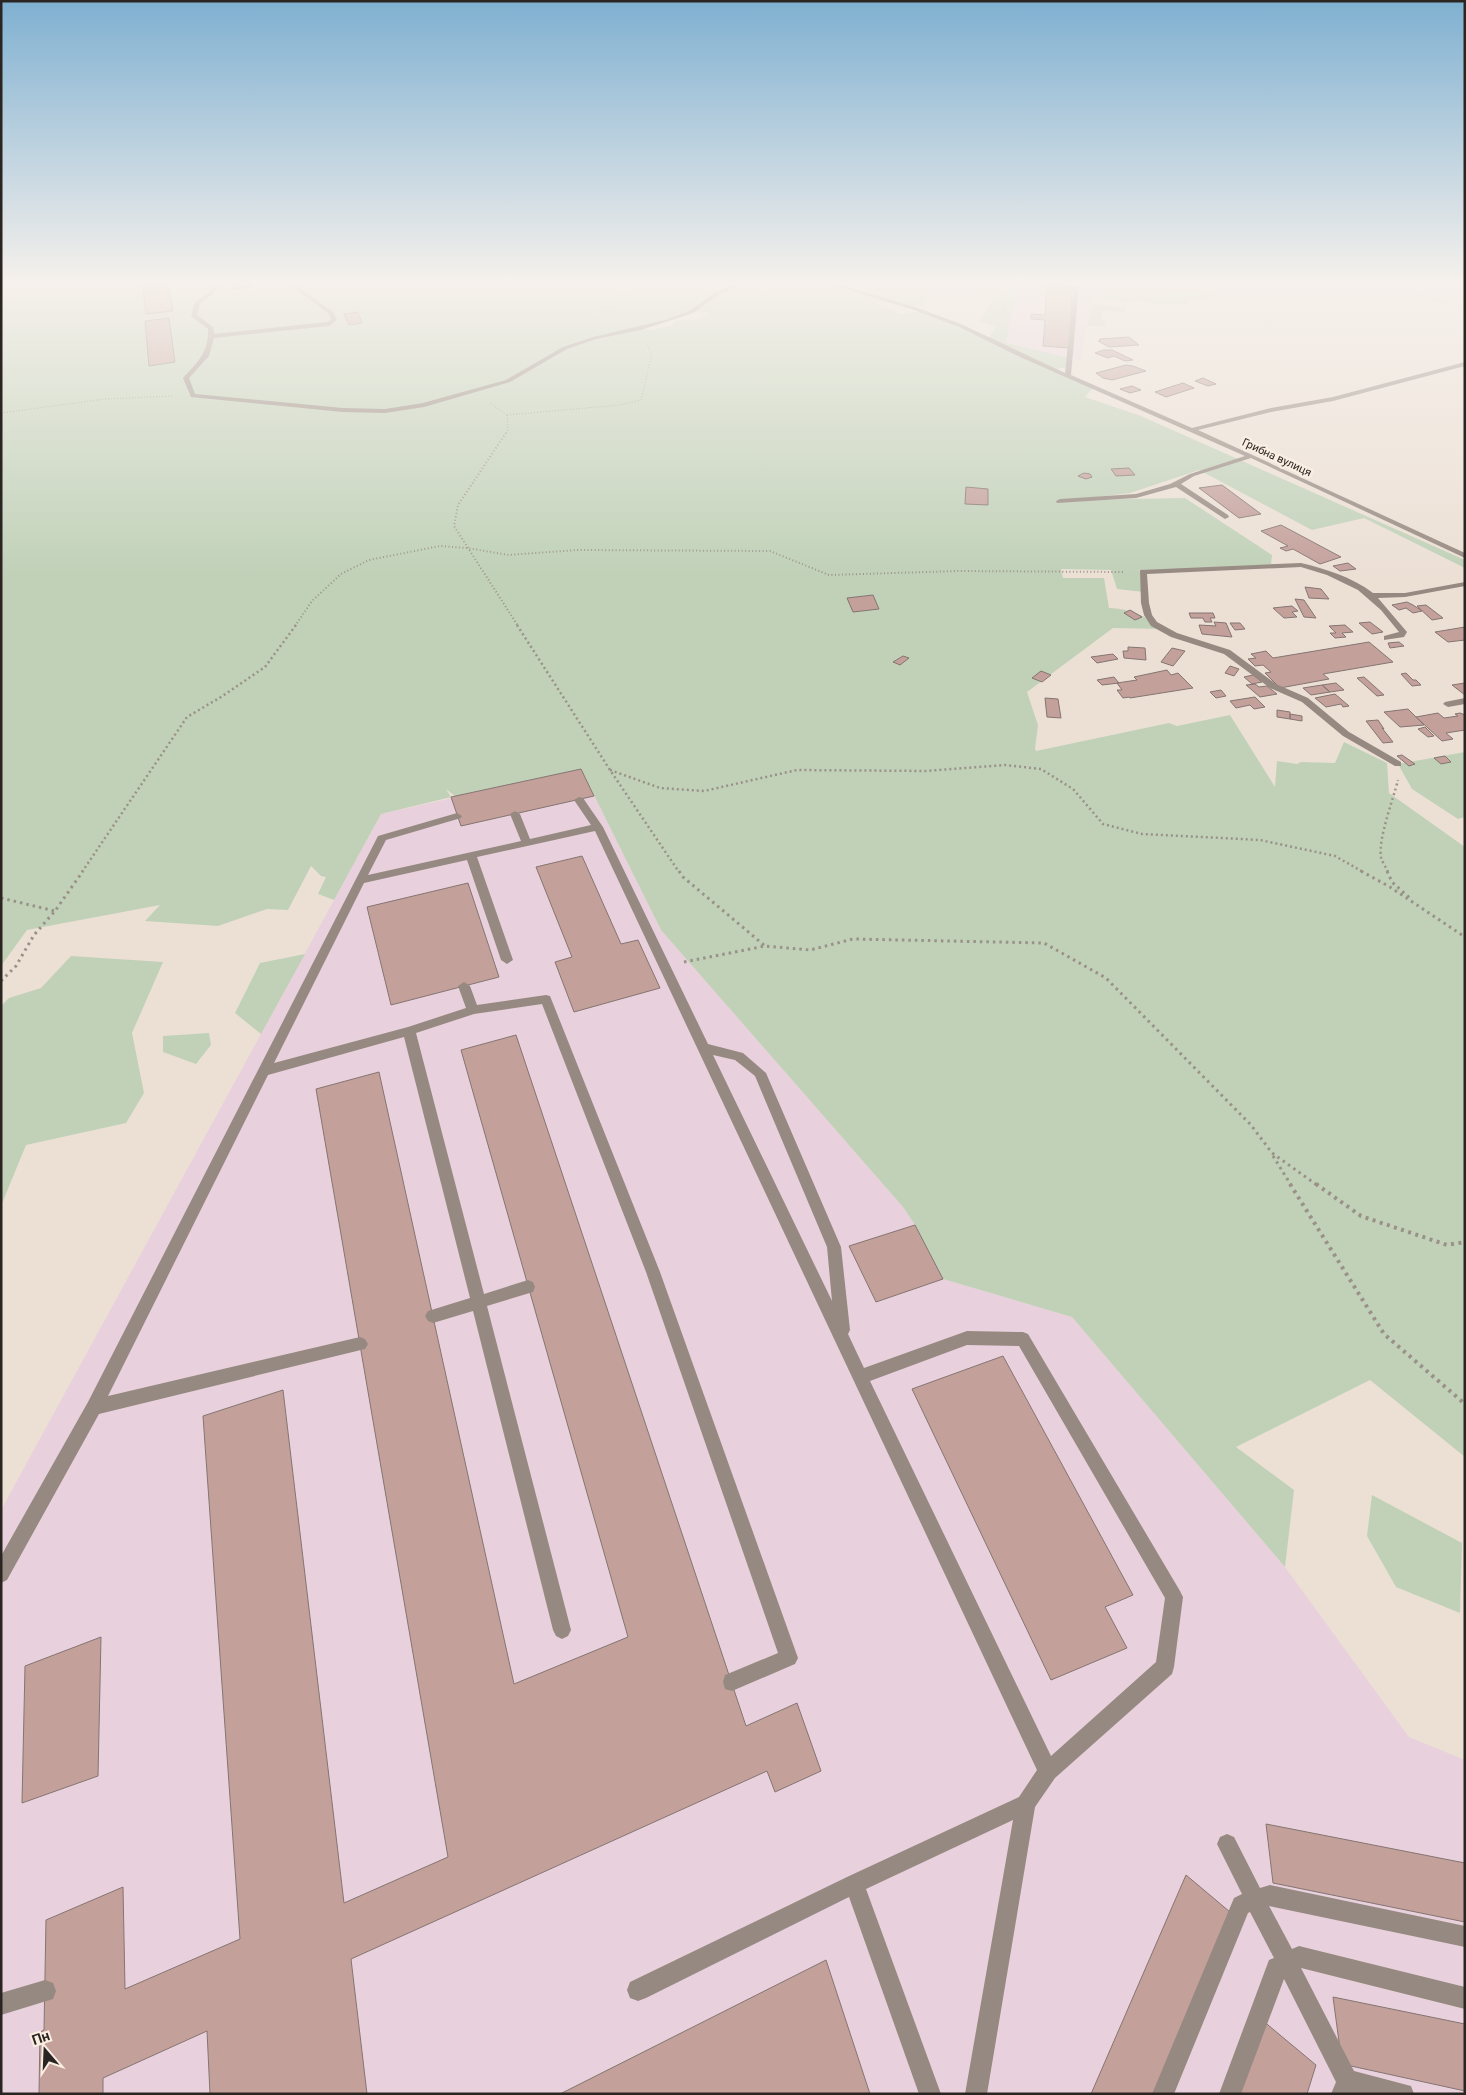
<svg xmlns="http://www.w3.org/2000/svg" width="1466" height="2095" viewBox="0 0 1466 2095" font-family="Roboto,sans-serif">
	<rect width="100%" height="100%" fill="#ece0d5"/>
	<path fill="#e8d1dc" d="M1018,283H1198L1201,292L1097,286L1080,360L1006,344Z
		M581,769L661,930L903,1207L915,1225L943,1279L1072,1317L1285,1567L1409,1737L1465,1760V2094H1V1510L381,814Z"/>
	<path fill="#c0d1b8" fill-rule="evenodd" d="M1,283H1018L1006,343L1070,358L1069,367L1056,369L1094,387L1085,397L1141,416L1465,560V568L1364,518L1312,530L1199,470L1130,493L1073,500L1185,498L1272,555L1271,565L1151,572L1136,570L1143,572L1144,592L1117,589L1111,570L1061,569L1063,578H1104L1109,608C1130,609 1146,615 1162,629L1113,628L1027,692L1038,725L1035,749L1036,751L1169,723L1177,726L1230,715L1275,787L1277,761L1297,764L1301,762L1335,763L1344,742L1387,763L1389,793L1465,847V1457L1370,1380L1236,1447L1294,1490L1285,1567L1072,1317L943,1279L915,1225L903,1207L661,930L581,769L455,796L446,789L451,797L381,814L334,900L318,894L326,877L321,876L311,866L288,910L267,909L218,926L145,921L160,905L27,930L1,966ZM935,286L980,293L989,290L996,296L980,321L996,327L988,339L959,325L920,311L902,314L869,301L922,306ZM691,312L709,313C699,324 687,317 674,322L673,325L651,330L642,329Z
		M1097,286L1201,292L1215,294L1212,299L1189,301L1184,305L1157,304L1134,300L1129,303C1117,302 1107,297 1094,297Z
		M1093,304L1125,308V312L1103,310L1101,318L1106,326H1087Z
		M1465,752V817L1458,819L1412,789L1398,764Z
		M305,954L261,1034L235,1013L260,963Z
		M71,956L163,962L132,1033L144,1093L126,1123L26,1145L1,1206V1006L9,998L41,988Z
		M209,1033L211,1045L196,1064L163,1052V1036Z
		M1372,1495L1462,1543L1460,1613L1396,1587L1367,1536Z"/>
	<path fill="#c4a09b" stroke="#847572" d="M142,283H168L173,311L146,314Z
		M250,283L251,287L233,289L231,284Z
		M1047,284L1072,286L1070,348L1043,346L1045,320L1031,319V314L1045,315Z
		M358,312L362,323L349,325L344,314Z
		M169,318L175,362L149,366L145,321Z
		M1129,337L1139,345L1109,347L1098,341H1101L1099,339Z
		M1103,350H1112L1133,360L1125,361L1114,356L1108,358L1095,353Z
		M1126,365L1133,366L1146,371L1112,380L1103,378L1096,373Z
		M1203,378L1216,384L1208,386L1195,381Z
		M1183,383L1194,388L1166,397L1155,392Z
		M1132,386L1141,390L1130,393L1120,389Z
		M1129,468L1135,475L1116,476L1111,469Z
		M1084,473L1090,474L1092,477L1086,479L1078,476Z
		M1222,485L1261,514L1239,518L1199,488Z
		M966,487L988,489V505L965,504Z
		M1281,525L1341,557L1320,564L1293,549L1286,551L1280,548L1288,546L1261,531Z
		M1348,563L1356,569L1340,571L1333,566Z
		M1305,587L1321,589L1329,599L1309,598Z
		M873,595L879,609L853,612L847,598Z
		M1295,599L1304,600L1316,618L1304,617Z
		M1407,602L1413,605L1422,611L1413,613L1406,608L1399,610L1392,605Z
		M1426,605L1443,618L1432,620L1417,606Z
		M1292,606L1298,611L1292,612L1297,617L1284,618L1273,608Z
		M1130,610L1142,617L1135,620L1124,613Z
		M1189,613H1213L1215,618H1210L1212,622H1205L1203,618H1191Z
		M1214,622L1226,623L1232,637L1202,634L1199,625L1216,626Z
		M1370,622L1383,632L1372,634L1359,623Z
		M1230,623H1240L1245,629L1235,630Z
		M1345,625L1353,632L1342,633L1346,637L1335,638L1330,633H1336L1329,626Z
		M1465,627V640L1448,642L1435,632Z
		M1369,642L1393,662L1323,674L1329,679L1280,688L1265,673L1271,672L1263,665L1255,666L1248,659L1256,658L1251,654L1266,651L1273,658Z
		M1399,642L1404,646L1390,648L1388,643Z
		M1128,647L1145,648L1146,660L1124,658L1123,651H1128Z
		M1172,648L1185,651L1173,666L1161,662Z
		M1113,654L1118,659L1097,663L1091,657Z
		M903,656L909,658L900,665L893,662Z
		M1230,666L1239,669L1234,676L1225,673Z
		M1167,670L1171,675L1178,673L1193,688L1130,698L1129,697L1123,698L1117,690H1122L1117,683L1137,680L1134,677Z
		M1041,671L1051,675L1042,682L1032,678Z
		M1406,673L1413,680H1416L1421,685L1412,686L1401,674Z
		M1253,675L1262,682L1252,684L1244,677Z
		M1114,677L1119,683L1102,685L1097,680Z
		M1364,677L1384,695L1377,696L1357,678Z
		M1336,683L1344,690L1330,692L1322,685Z
		M1465,683V695L1452,685Z
		M1255,684L1259,687L1267,686L1277,694L1260,697L1246,685Z
		M1322,685L1330,692L1311,695L1303,688Z
		M1221,690L1226,696L1216,698L1210,692Z
		M1335,694L1349,706L1343,707L1341,704L1326,707L1315,698Z
		M1255,697L1265,707L1254,709L1250,705L1236,708L1230,701Z
		M1045,698L1058,699L1061,718L1047,717Z
		M1408,709L1424,725L1400,727L1384,712Z
		M1277,710L1290,712V719L1277,717Z
		M1438,713L1444,718L1458,716L1455,714L1460,713L1465,715V730L1446,733L1453,739L1442,741L1416,717Z
		M1290,714L1302,716V721L1290,719Z
		M1378,720L1384,729L1382,728L1393,742L1383,743L1366,721Z
		M1425,727L1434,736L1428,737L1418,729Z
		M1402,755L1415,764L1409,766L1397,756Z
		M1445,756L1451,762L1441,764L1434,758Z
		M581,769L594,796L461,826L451,797Z
		M582,856L621,944L638,940L660,988L574,1012L555,962L572,957L536,867Z
		M468,883L499,977L391,1005L367,907Z
		M516,1035L746,1726L797,1703L821,1771L775,1792L767,1771L351,1959L367,2094H210L207,2031L103,2078V2094H39L40,2032L44,2030L46,1920L123,1887L125,1989L240,1939L203,1416L283,1390L344,1903L448,1857L316,1089L379,1072L514,1684L628,1637L461,1050Z
		M915,1225L943,1279L876,1302L849,1246Z
		M1003,1356L1133,1595L1105,1607L1127,1648L1051,1680L912,1389Z
		M101,1637L98,1776L22,1803L25,1666Z
		M1266,1824L1465,1863V1922L1273,1883Z
		M1186,1875L1230,1912L1156,2094H1091Z
		M826,1960L870,2094H560Z
		M1333,1997L1465,2024V2091L1342,2064Z
		M1262,2020L1316,2065L1307,2094H1237Z"/>
	<g fill="none" stroke-linecap="round" stroke-linejoin="round">
		<path stroke="#9a9189" stroke-width="1" stroke-dasharray="1 2" stroke-linecap="butt" d="M1381,283L1465,309
			M597,321L611,304L641,283
			M997,326L1001,320L1011,283
			M490,403L507,415L508,430L505,434
			M1,413L105,399L174,396
			M507,415L620,405L641,400L652,354L647,344"/>
		<path stroke="#9a9189" stroke-width="2" stroke-dasharray="1 2.5" stroke-linecap="butt" d="M506,433L458,505L454,526L518,626
			M295,626L312,601L341,574L369,560L440,546L467,548L509,555L578,550L770,551L829,575L958,571L1125,572"/>
		<path stroke="#9a9189" stroke-width="2.5" stroke-dasharray="2 3" stroke-linecap="butt" d="M517,625L610,770L679,872
			M610,770L660,788L704,791L797,770L926,771L1005,765L1041,769L1073,789L1103,824L1142,834L1260,840L1335,856L1363,872
			M82,872L187,717L221,697L265,667L296,625
			M1388,872C1386,867 1382,862 1381,857C1378,839 1393,800 1398,780"/>
		<path stroke="#9a9189" stroke-width="3" stroke-dasharray="2.5 4" stroke-linecap="butt" d="M679,871L683,877L765,946
			M1361,871L1390,887L1465,937
			M1387,871L1392,882L1412,900
			M1,898L55,911
			M684,962L765,946L810,950L853,939L1044,943L1106,978L1251,1125L1272,1153L1317,1185
			M1,981L16,966L34,935L55,911L83,871
			M1273,1156L1291,1185"/>
		<path stroke="#9a9189" stroke-width="4" stroke-dasharray="3 4.5" stroke-linecap="butt" d="M1290,1184L1384,1334L1465,1404
			M1316,1184L1361,1216L1447,1245L1465,1242"/>
		<path fill="#968981" fill-rule="evenodd" d="M216,283H221L214,293L200,304L197,315L213,327L214,334L327,322L331,320L329,314L288,283H293L333,312L337,320L329,326L214,338L209,356L189,378L195,394L343,408L385,409L423,403L506,380L563,347L593,337L665,320L689,311L716,292L738,283H745L720,294L693,313L641,330L596,339L567,349L510,382L424,407L385,413L343,412L191,397L183,378C198,362 209,352 208,329L191,316L195,302L208,293Z
			M826,283H834L915,307L961,324L1065,373L1074,286L1079,285L1071,375L1192,428L1271,408L1333,397L1465,362V366L1333,401L1271,412L1198,430L1465,553V558L1251,458L1194,476L1181,484L1228,515L1229,517L1225,519L1176,487L1136,498L1057,503L1056,501L1060,499L1136,494L1170,484L1190,474L1245,456L1020,357L957,326L911,309Z
			M1301,563C1326,569 1352,577 1373,593H1405L1465,582V586L1405,597L1378,598L1407,632L1404,637L1384,640V636L1399,632L1381,610L1358,590L1327,575L1301,567L1147,574L1149,603L1152,615L1157,622L1177,633L1230,650L1276,684L1308,698L1349,732L1401,762V766H1395L1343,736L1302,702L1270,688L1224,654L1171,637L1151,626L1144,615L1141,603L1140,570Z
			M1465,698V704L1448,707L1443,704L1445,702Z
			M579,797L583,798L603,827L708,1044L743,1053L766,1073L841,1247L850,1330L848,1334L864,1368L967,1331L1023,1332L1028,1334L1180,1591L1183,1597L1174,1667L1172,1674L1055,1778L1035,1807L987,2094H965L1013,1820L866,1889L941,2094H919L849,1897L646,1998L638,2001L630,1998L627,1990L630,1982L847,1877L1019,1797L1037,1770L595,831L477,857L513,960L507,964L501,960L467,860L364,883L274,1063L408,1027L466,1008L458,986L464,982L470,986L477,1005L546,995L550,996L660,1272L798,1658L795,1664L732,1691L725,1689L723,1682L725,1675L778,1653L646,1272L542,1004L474,1014L416,1033L484,1294L528,1280L533,1282L535,1287L533,1292L487,1306L571,1630L568,1636L562,1639L556,1636L553,1630L473,1311L433,1323L428,1321L425,1316L428,1311L470,1298L404,1037L268,1075L108,1396L360,1337L365,1339L368,1344L365,1349L99,1414L7,1580L1,1583V1556L88,1402L378,836L457,813L462,816L461,818L386,840L368,875L521,841L510,814L515,811L520,814L530,839L591,825L574,800ZM713,1055L735,1060L755,1076L827,1247L832,1301ZM967,1345L1019,1346L1165,1598L1156,1662L1051,1756L870,1381Z
			M1227,1834L1234,1837L1260,1888L1270,1885L1465,1926V1947L1269,1906L1292,1949L1299,1946L1465,1987V2009L1301,1968L1354,2071L1411,2086L1414,2094H1331L1336,2082L1284,1979L1241,2094H1219L1266,1968L1269,1960L1274,1958L1250,1912L1248,1913L1174,2094H1152L1234,1898L1242,1894L1217,1844L1220,1837Z
			M45,1980L53,1983L56,1991L53,1999L1,2015V1993Z"/>
	</g>
	<linearGradient id="sky" x2="0" y2="1"><stop stop-color="#7fb0d1"/><stop offset="0.49" stop-color="#f6f1ec"/><stop offset="1" stop-color="#f6f1ec" stop-opacity="0"/></linearGradient>
	<rect width="1466" height="576" fill="url(#sky)"/>
	<g text-anchor="middle" stroke-width="5" stroke-linejoin="round" paint-order="stroke">
		<g font-size="11" fill="#2a2521" stroke="#faede2">
			<text transform="translate(1277 457) rotate(25)" y="4">Грибна вулиця</text>
		</g>
	</g>
	<rect width="1466" height="2095" fill="none" stroke="#2a2521" stroke-width="5"/>
	<g transform="translate(45 2050) rotate(341)" stroke="#faede2" stroke-width="4" paint-order="stroke">
	<path d="M0-4L9 19L0 12L-9 19Z" fill="#2a2521"/>
	<text y="-8" font-size="14" font-weight="bold" text-anchor="middle" fill="#2a2521">Пн</text>
	</g>
</svg>
